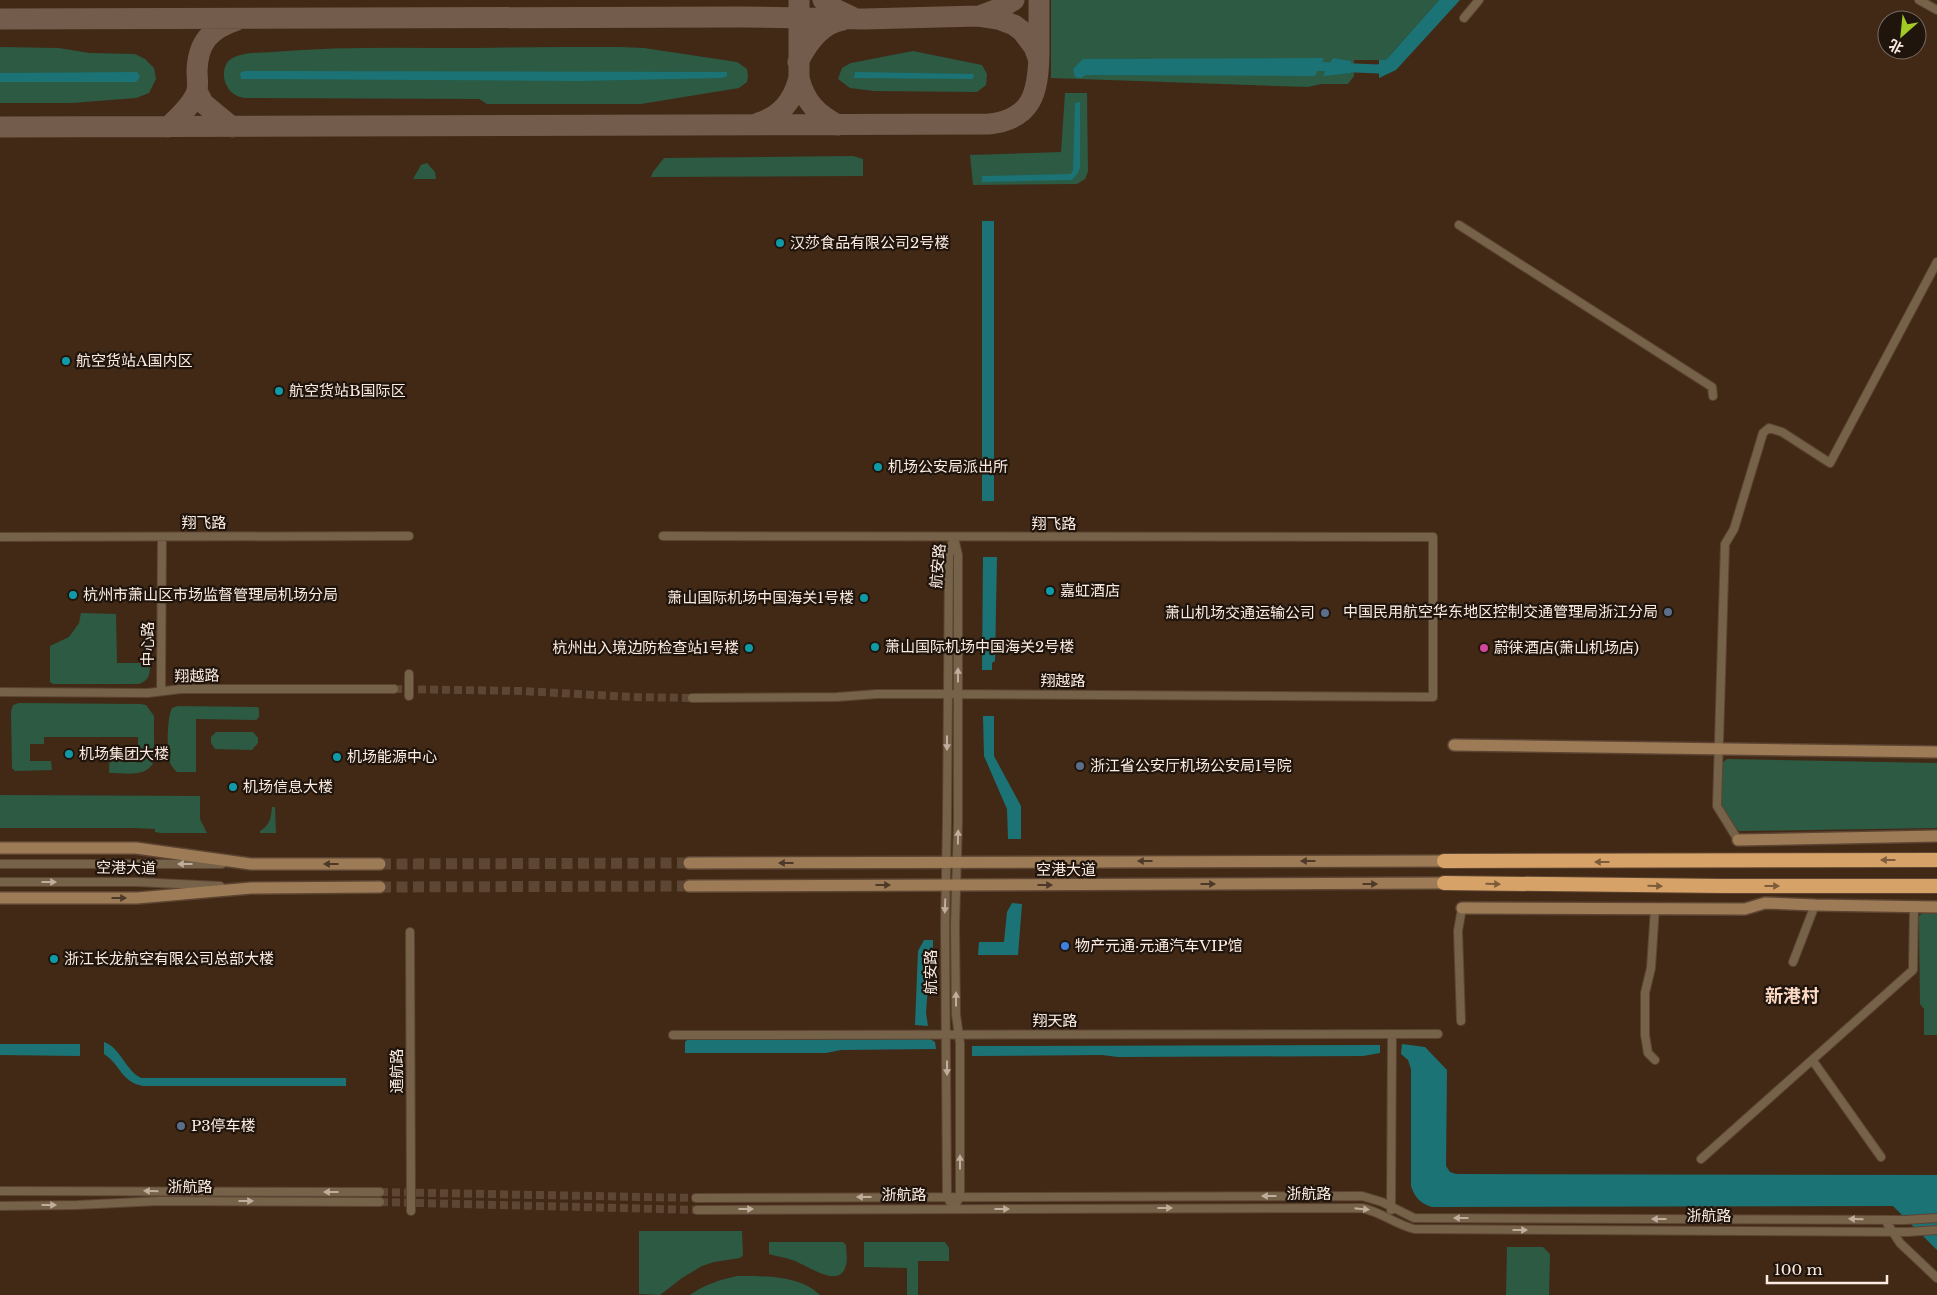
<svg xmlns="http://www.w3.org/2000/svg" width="1937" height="1295" viewBox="0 0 1937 1295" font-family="'Libre Baskerville','Noto Sans SC',serif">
	<rect width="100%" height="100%" fill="#422916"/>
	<path fill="#2c5a43" d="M1051,0H1439L1386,60H1354V76L1348,84H1321L1308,87L1051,78Z
		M0,47L59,48L89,53L135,54L145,59L154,68L156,79L149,93L136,98L71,103H0Z
		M620,47L644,48L737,62L747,69L748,76L747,82L739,88L641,104H487L479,99L245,98C237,97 230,93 227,86C222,78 223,64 231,59C242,52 259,53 272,52C340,46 408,48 476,48C524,47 572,47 620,47Z
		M913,51L982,65L987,74L986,85L977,92L874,91L850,88L838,79L842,68L851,63Z
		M1065,93H1087L1088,172L1085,179L1077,184L973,185L970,155L1061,152Z
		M853,156L863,159V176L651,177L653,172L664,158Z
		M427,163L435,172L436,179H413L421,165Z
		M81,613L116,614L117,663H150C150,673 150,680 139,684H53L50,682V646L69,637L79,623Z
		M19,703L140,704L146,705L154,716V761C147,778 126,773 109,773L110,749H138V737H44V744H30V761H51L52,770L15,771L12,768L11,711L13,705Z
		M178,706L258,707L259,709V717L256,720L196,719V772H177C173,768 170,765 169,759C167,748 167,718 172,708Z
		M216,732H253L258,738V743L252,750L215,749L211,743V737Z
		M1727,759L1937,763V828L1739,831C1715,806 1721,796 1721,764Z
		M0,795L200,796V819L207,833H161L155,832V829L134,828H0Z
		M272,807H275L276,833H260V831C270,825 271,818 272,807Z
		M1926,910H1937V1035H1924V1009L1920,1004L1919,921V916Z
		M639,1231H742L743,1255L740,1258L714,1262L702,1266L682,1278L660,1295L639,1294Z
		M769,1242H843L846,1245C846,1251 848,1259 846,1265C840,1291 806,1264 792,1260C785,1257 777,1257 769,1254Z
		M864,1242H945L949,1248V1261H918V1295H907V1268L864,1267Z
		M1507,1247H1543L1550,1254L1549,1295H1506Z
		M737,1276C763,1276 800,1275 820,1295H690C705,1284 720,1280 737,1276Z"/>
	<path fill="#1b7376" d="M1439,0H1460L1396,70L1379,78V60H1386Z
		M1324,58L1315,76L1086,75L1081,78L1075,77L1073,69L1083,59Z
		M1333,58L1351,61V73L1323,76Z
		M245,71L727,72V76L722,78L578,81L241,79L240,73Z
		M137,72L140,77L136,82H0V73Z
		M855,72L974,74L973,79L854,78Z
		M1080,102V167L1078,173L1072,180L982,182V176L1071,174L1073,170L1075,103Z
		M982,221H994V501H982Z
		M983,557H997L995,661L992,663V670H982Z
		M983,716H994V756L1021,806V839H1008L1007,809L984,756Z
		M1012,903L1022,904L1018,955H978L979,942H1004L1007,912Z
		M924,940H933V955L930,958L926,1013L928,1026L915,1025L918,951Z
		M930,1039L935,1042L936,1049L841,1050L826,1053H685V1042L687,1040Z
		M104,1042C121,1048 125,1070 141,1078H346V1086H143C121,1082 121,1065 104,1054Z
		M0,1044H80V1056L0,1055Z
		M1402,1044L1425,1047L1447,1070L1446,1166L1450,1172L1456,1174L1937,1175V1250L1893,1206L1432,1207C1420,1203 1415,1198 1411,1186V1069L1408,1060L1401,1054Z
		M1380,1045V1053L1363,1056L1118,1057L1102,1055L972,1056V1046Z"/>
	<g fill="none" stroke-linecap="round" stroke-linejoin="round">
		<path stroke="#1b7376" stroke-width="9" d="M1308,66L1379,69L1389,63"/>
		<path stroke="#735c4b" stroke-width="21" d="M823,0L835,9L852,17
			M979,16L1001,8L1014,0
			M0,19L741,17L864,19L978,16L998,19L1014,25L1022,31L1034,47L1038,58
			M798,62C807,44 821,23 843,20
			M799,78C805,102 817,114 838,125
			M197,91L203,103L232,127
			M758,123C781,116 793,101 799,78V0
			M0,127L989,124C1033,119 1038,92 1039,54C1039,36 1039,18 1039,0
			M168,127C178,118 190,107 196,94C199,87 197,78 197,71C198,42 210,29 237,20"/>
		<path stroke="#5e4634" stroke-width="8" stroke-dasharray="8 4" stroke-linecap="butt" d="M394,689L522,691L633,697L692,698
			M380,1192L696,1198
			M380,1202L697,1210"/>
		<path stroke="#5e4634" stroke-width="11" stroke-dasharray="11 5.5" stroke-linecap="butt" d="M380,864L689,863
			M380,887L689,886"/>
		<defs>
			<path id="street" d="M1919,0L1937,10
				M1464,18L1479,0
				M1459,225L1712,387L1713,396
				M663,536L1433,537V697L948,694H877L837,697L692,698
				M0,537L409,536
				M409,674V696
				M161,691L162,537
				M0,692L148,693L181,689H394
				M1738,840L1717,806L1725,544L1734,529L1763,433L1769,428L1782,432L1830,463L1937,262
				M0,864H222
				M0,882H137L220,886
				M1655,908L1651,968L1645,993V1035L1648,1053L1655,1060
				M410,932L411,1211
				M1793,962L1815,905
				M1461,1021L1458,931L1462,908
				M673,1035L1438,1034
				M1813,1061L1881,1157
				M1701,1159L1913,970L1914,906
				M0,1191L380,1192
				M696,1198L1362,1196L1382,1202L1414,1218L1905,1220L1937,1218
				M950,1202L947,1197L945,925L947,821L949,555L953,540
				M0,1206L77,1205L159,1201L380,1202
				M953,1209L960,1197V1043L956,1015L955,926L958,822V555L954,538
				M697,1210L1362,1208C1381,1212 1395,1224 1414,1229L1908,1232L1937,1230
				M1391,1210L1392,1034
				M1885,1220L1900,1243L1937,1278"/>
			<path id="secondary" d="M1454,745L1937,752
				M1738,840L1937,836
				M0,848H136L251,864H380
				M689,863L1444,861
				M689,886L1444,883
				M0,898H137L251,888L380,887
				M1462,908L1745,909L1765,903L1815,905L1937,907"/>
			<path id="highway" d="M1444,861L1937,860
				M1444,883L1723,886H1937"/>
		</defs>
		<use href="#street" stroke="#5c4432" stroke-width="10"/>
		<use href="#secondary" stroke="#5c4432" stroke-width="14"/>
		<use href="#highway" stroke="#5c4432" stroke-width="16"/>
		<use href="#street" stroke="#766149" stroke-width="8"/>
		<use href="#secondary" stroke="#9d7b56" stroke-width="11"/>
		<use href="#highway" stroke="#d7a267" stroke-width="14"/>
	</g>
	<defs><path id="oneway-solid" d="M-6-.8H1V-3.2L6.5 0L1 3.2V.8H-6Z" transform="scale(1.25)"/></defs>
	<g fill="#c0ad9c">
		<use href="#oneway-solid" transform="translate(958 675) rotate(-90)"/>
		<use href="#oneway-solid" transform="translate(947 743) rotate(90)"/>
		<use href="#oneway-solid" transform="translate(958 837) rotate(-89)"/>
		<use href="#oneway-solid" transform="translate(185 864) rotate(-180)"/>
		<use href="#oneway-solid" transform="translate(49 882)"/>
		<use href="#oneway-solid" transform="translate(945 906) rotate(92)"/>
		<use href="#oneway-solid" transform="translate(956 999) rotate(-90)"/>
		<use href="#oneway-solid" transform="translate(947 1068) rotate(90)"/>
		<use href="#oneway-solid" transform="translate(960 1162) rotate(-90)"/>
		<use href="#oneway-solid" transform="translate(151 1191) rotate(-179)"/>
		<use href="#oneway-solid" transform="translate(331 1192) rotate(-180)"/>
		<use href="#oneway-solid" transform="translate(1269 1196) rotate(180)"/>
		<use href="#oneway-solid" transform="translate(864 1197) rotate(180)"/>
		<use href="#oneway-solid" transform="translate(246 1201)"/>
		<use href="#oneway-solid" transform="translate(49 1205)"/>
		<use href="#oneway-solid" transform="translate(1165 1208)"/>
		<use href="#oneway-solid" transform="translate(746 1209)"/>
		<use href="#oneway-solid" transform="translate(1002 1209)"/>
		<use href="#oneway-solid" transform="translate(1362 1209) rotate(6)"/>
		<use href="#oneway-solid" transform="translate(1461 1218) rotate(-180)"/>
		<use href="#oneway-solid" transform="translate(1659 1219) rotate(-180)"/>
		<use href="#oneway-solid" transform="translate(1856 1219) rotate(-179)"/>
		<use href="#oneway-solid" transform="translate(1520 1230)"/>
	</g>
	<g fill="#7c5c3a">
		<use href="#oneway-solid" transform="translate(1888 860) rotate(180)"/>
		<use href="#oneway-solid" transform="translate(1602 862) rotate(180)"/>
		<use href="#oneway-solid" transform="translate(1493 884) rotate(1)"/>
		<use href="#oneway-solid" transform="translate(1655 886) rotate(1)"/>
		<use href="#oneway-solid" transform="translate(1772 886)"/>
	</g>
	<g fill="#4c3927">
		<use href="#oneway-solid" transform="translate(1145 861) rotate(180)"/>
		<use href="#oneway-solid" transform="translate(1308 861) rotate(180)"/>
		<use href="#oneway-solid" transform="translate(786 863) rotate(180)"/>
		<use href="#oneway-solid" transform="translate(331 864) rotate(180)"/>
		<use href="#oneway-solid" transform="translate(1208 884)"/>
		<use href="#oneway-solid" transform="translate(1370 884)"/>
		<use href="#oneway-solid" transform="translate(883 885)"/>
		<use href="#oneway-solid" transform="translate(1045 885)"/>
		<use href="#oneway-solid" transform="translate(119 898)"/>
	</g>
	<g fill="#0f9aa8" stroke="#20150d" stroke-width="2">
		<circle cx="780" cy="243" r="5"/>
		<circle cx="66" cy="361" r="5"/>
		<circle cx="279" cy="391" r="5"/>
		<circle cx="878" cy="467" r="5"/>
		<circle cx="1050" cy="591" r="5"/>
		<circle cx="73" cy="595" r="5"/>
		<circle cx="864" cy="598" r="5"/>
		<circle cx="875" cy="647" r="5"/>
		<circle cx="749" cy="648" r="5"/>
		<circle cx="69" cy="754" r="5"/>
		<circle cx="337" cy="757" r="5"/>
		<circle cx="233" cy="787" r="5"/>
		<circle cx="54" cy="959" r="5"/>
	</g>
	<g fill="#5c6f8a" stroke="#20150d" stroke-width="2">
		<circle cx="1668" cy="612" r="5"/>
		<circle cx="1325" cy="613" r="5"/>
		<circle cx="1080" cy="766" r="5"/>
		<circle cx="181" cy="1126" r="5"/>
	</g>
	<circle fill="#d1479c" stroke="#20150d" stroke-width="2" cx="1484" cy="648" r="5"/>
	<circle fill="#3f7fe0" stroke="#20150d" stroke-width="2" cx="1065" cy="946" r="5"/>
	<g text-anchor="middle" stroke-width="4.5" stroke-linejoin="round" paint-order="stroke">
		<g font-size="15" fill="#fcebe0" stroke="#20150d" text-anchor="start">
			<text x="790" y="248">汉莎食品有限公司2号楼</text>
			<text x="76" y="366">航空货站A国内区</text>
			<text x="289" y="396">航空货站B国际区</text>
			<text x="888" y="472">机场公安局派出所</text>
			<text x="1060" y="596">嘉虹酒店</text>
			<text x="83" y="600">杭州市萧山区市场监督管理局机场分局</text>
			<text x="854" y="603" text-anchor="end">萧山国际机场中国海关1号楼</text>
			<text x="1658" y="617" text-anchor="end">中国民用航空华东地区控制交通管理局浙江分局</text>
			<text x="1315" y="618" text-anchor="end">萧山机场交通运输公司</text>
			<text x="885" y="652">萧山国际机场中国海关2号楼</text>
			<text x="739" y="653" text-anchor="end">杭州出入境边防检查站1号楼</text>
			<text x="1494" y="653">蔚徕酒店(萧山机场店)</text>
			<text x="79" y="759">机场集团大楼</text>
			<text x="347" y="762">机场能源中心</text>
			<text x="1090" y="771">浙江省公安厅机场公安局1号院</text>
			<text x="243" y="792">机场信息大楼</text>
			<text x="1075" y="951">物产元通·元通汽车VIP馆</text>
			<text x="64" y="964">浙江长龙航空有限公司总部大楼</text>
			<text x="191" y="1131">P3停车楼</text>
		</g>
		<g font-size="15" fill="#fcebe0" stroke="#20150d">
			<text x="204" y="528">翔飞路</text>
			<text x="1054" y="529">翔飞路</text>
			<text transform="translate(938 566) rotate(-85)" y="5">航安路</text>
			<text transform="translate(148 644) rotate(-90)" y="5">中心路</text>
			<text transform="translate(197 676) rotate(-1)" y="5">翔越路</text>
			<text x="1063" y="686">翔越路</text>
			<text transform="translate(126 868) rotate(1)" y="5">空港大道</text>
			<text x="1066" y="875">空港大道</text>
			<text transform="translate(931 972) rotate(-90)" y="5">航安路</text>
			<text x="1055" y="1026">翔天路</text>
			<text transform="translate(397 1071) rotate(-90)" y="5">通航路</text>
			<text x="190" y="1192">浙航路</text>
			<text x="1309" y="1199">浙航路</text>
			<text x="904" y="1200">浙航路</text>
			<text x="1709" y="1221">浙航路</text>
		</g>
		<g font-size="18" font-weight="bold" fill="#fddbc5" stroke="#20150d">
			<text x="1792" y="1002">新港村</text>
		</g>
	</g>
	<g transform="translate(1902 35) rotate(207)"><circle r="24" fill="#20150d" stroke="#786b61"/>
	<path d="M0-4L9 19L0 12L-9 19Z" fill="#a3c927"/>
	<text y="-8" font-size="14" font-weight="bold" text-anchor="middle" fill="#fcebe0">北</text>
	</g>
	<path d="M1767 1275v8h120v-8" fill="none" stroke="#fcebe0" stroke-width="2.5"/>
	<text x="1774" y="1275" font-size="15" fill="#fcebe0" stroke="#20150d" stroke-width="4" paint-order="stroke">100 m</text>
</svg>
